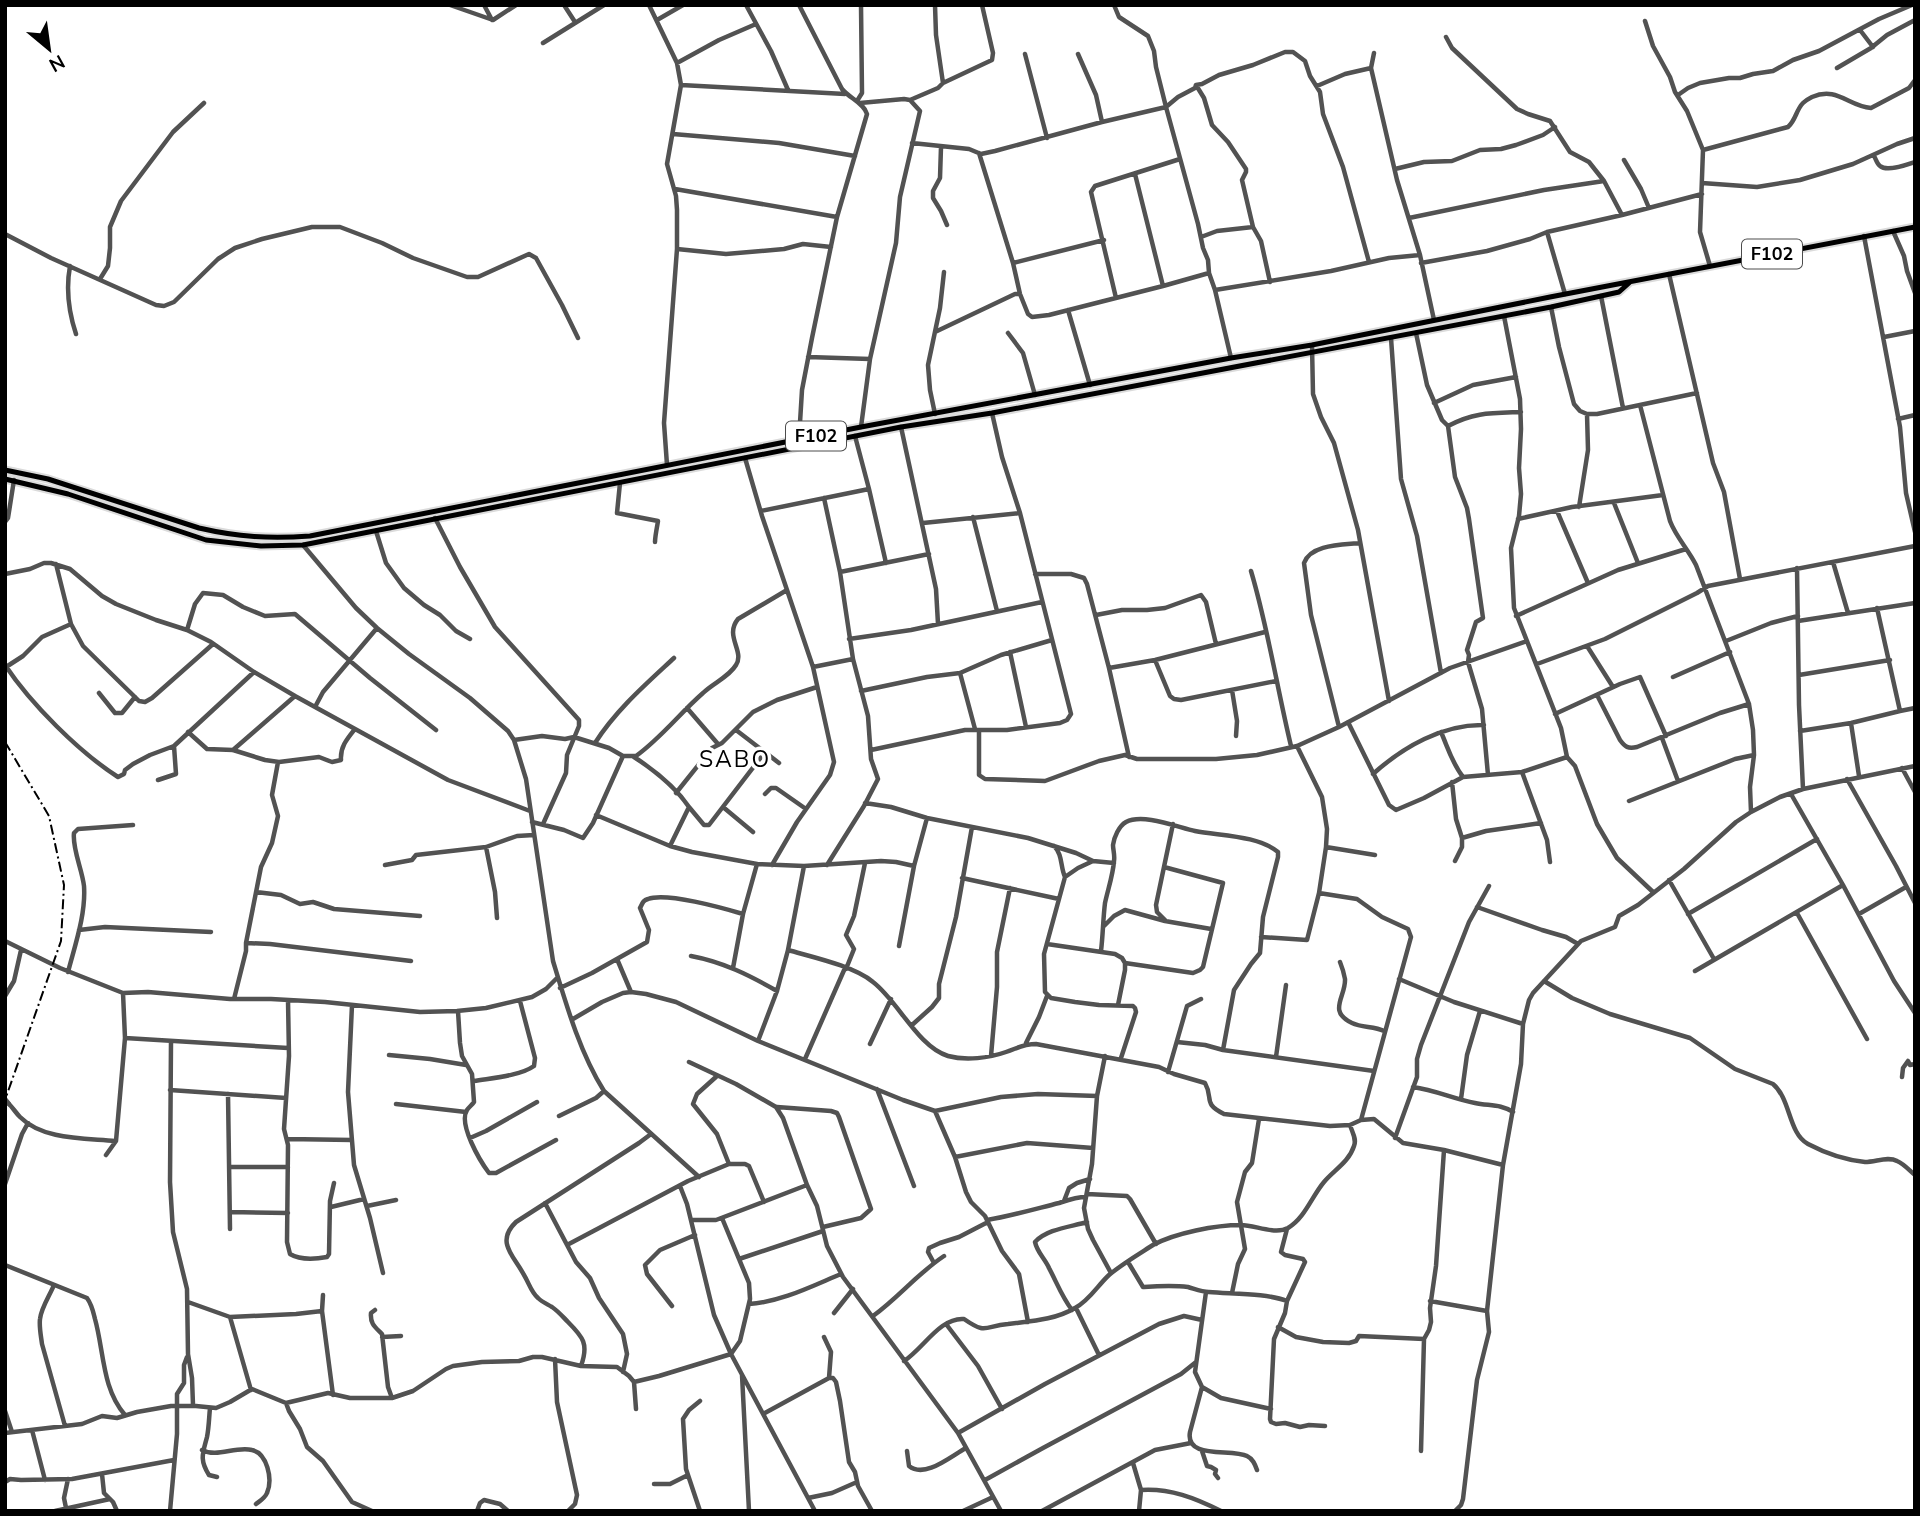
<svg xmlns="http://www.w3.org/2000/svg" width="1920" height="1516" viewBox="0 0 1920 1516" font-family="'Nunito Sans',sans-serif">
	<rect width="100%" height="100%" fill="#fff"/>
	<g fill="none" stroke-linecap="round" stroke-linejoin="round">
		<defs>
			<path id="major" d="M5,470L48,479L199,528C238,537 270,539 310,536L861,427L1231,358L1312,345L1550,297L1915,227
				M5,479L68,494L206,540L261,546L303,545L901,427L992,413L1551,307L1619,292L1629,283"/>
		</defs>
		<use href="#major" stroke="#dbdbdb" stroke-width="9"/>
		<path stroke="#525252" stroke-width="4.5" d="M450,5L493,20
			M484,5L492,20
			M564,5L575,22
			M649,5L677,63L681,85L667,164L676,196L677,210V249L664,423L667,465
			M746,5L771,51L788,90
			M799,5L842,89C849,98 864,103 867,114L837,217L812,338L802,390L799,439
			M1114,5L1119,17L1148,36L1154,51L1156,67L1166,107L1198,224L1203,248L1208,260L1209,273L1215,290L1231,358
			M493,20L516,5
			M657,20L683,5
			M1645,21L1653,46L1670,77L1675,92L1687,111L1703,150L1700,232L1710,266
			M1860,30L1873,47
			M1446,37L1452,48L1517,109L1528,114L1550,121L1570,152L1589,162L1604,181L1622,215
			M543,43L604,5
			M1374,53L1371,68L1397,180L1420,255L1434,320
			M1025,54L1047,138
			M1078,54L1096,95L1102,122
			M677,63L719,40L756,24
			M1837,68L1871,48L1887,35L1915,20
			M943,83L992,60L993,53L982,5
			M681,85L845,94
			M1196,85L1204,98L1212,125L1228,142L1246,169V172L1242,180L1253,227L1261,241L1270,282
			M1317,86L1345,74L1371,68
			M1678,95L1688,88L1700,83L1729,78H1740L1753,74L1773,71L1793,60L1819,51L1879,19L1912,5
			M910,100L938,88L943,83L936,35L935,5
			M857,101L862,93L861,5
			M860,103L904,99L910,100L920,111L900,197L896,243L870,359L861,427
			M673,134L779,143L855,156
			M912,143L969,149L981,154L995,151L1102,122L1166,107L1178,97L1195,88L1196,85L1202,84L1219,75L1253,65L1285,52H1293L1305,61L1310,76L1320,92L1323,114L1343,167L1369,262
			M941,147L940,178L933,191V198L941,211L947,225
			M1703,150L1788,127C1796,120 1796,110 1803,103C1804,102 1810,98 1812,97C1837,86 1848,106 1871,108L1909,88L1915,80
			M979,153L1013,263L1020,294L1028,314L1032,317L1049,315L1163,286L1209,273
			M1874,156C1876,159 1877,164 1880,166C1887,172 1906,165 1915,162
			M1624,160L1641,189L1649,208
			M1395,169L1424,162L1452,161L1480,150L1501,149L1516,145L1543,135L1555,127
			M1135,174L1163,286
			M1702,183L1757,187L1800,180L1853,164L1897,144L1915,138
			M675,189L837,217
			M1409,218L1544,190L1604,181
			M1893,231L1904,256L1907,271L1915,293
			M1547,232L1565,294
			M5,234L51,258L156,305L164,306L174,302L218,259L235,248L262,239L312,227H340L382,243L413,258L467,277H478L529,254L536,258L562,305L578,338
			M1864,236L1900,427L1906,493L1915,532
			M1201,237L1217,231L1253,227
			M677,249L726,254L784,249L803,244L831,247
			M1013,263L1104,240
			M1421,263L1487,251L1530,239L1547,232L1622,215L1702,194
			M70,266C66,288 69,313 76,334
			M1669,274L1713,463L1724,492L1740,579
			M100,279L108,266L110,248V227L121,201L173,132L204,103
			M1215,290L1331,271L1389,258L1420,255
			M1601,296L1623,408
			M1116,298L1091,192L1095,186L1180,159
			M1551,307L1559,347L1574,404L1580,411L1587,414H1597L1697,393
			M1068,310L1090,385
			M1504,316L1520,399L1521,429L1519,468L1521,494L1519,516L1511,548L1514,608L1561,728L1567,757L1575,766L1597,824L1617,858L1653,892
			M935,332L1015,294H1020
			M1008,333L1023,353L1035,395
			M1416,333L1427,385L1442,420L1448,426L1455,477L1467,508L1469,519L1483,618L1476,622L1467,650L1469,655L1468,662L1482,709L1488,775
			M1884,337L1915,331
			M1391,338L1401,479L1417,536L1441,673
			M1312,345L1313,394L1321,417L1334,443L1358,530L1389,701
			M808,357L870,359
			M1434,403L1473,385L1516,377
			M1640,405L1670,521C1676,537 1688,549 1696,565L1749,704L1753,730L1754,755L1750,787L1751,812
			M935,414L930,390L928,365L940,308L944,272
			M1898,419L1915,415
			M1448,426C1474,412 1492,413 1521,412
			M901,427L936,589L938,624
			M855,436L869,489L886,563
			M745,458L762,516L813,667L834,762L830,775L797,822L772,865
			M620,483L617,513L658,521C658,522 655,536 655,542
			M824,498L840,572L853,659L868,716L871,759L878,779L864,806L827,865
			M1614,503L1638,563
			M1579,507L1588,450L1587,414
			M761,511L869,489
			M1557,511L1588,583
			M973,517L997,611
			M435,518L460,567L495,627L579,720V726L567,755L566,773L543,824
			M1518,519L1572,507L1663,495
			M5,522L8,518L14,480
			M923,523L1020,513
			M376,531L386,563L404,588L424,605L440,615L456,631L470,639
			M303,545L356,608L377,628L409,654L470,698L508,731L514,740L526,779L553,961C566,1004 580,1053 604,1091L699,1177
			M1833,562L1848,613
			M56,564L71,624L83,646L139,701L145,702L152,698L213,644
			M1797,568L1799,705L1803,789
			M1251,571C1268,628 1277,688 1291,746
			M840,572L929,554
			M5,574L30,569L44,563H51L70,569L102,596L116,604L156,620L187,630L211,642L254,672L295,696L448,780L530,811
			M1035,574H1071L1084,578L1087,584L1109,668L1129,757
			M1096,615L1122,610H1147L1165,608L1201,595L1206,602L1216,644
			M1516,616L1618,570L1686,549
			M1798,621L1915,603
			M187,630L195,604L203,593L223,595L243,607L265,616L295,614L370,678L436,730
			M849,639L911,630L1042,602
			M1726,641L1771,623L1798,616
			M1587,646L1613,687
			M1010,652L1026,727
			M1155,660L1170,696L1174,699L1181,700L1276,681
			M1537,664L1605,639L1697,593L1708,586L1915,546
			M5,665C31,704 79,752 118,777L124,774L125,770L133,764L150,755L174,746L254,672
			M6,667L23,656L42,637L71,624
			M813,667L853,659
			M1109,668L1155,660L1265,632
			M960,673L975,729
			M1799,675L1890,660
			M1673,677L1730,652
			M1232,690L1237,721L1236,736
			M861,691L927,677L960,673L1001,655L1052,640
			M99,693L115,713H122L135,697
			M1597,695L1620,740C1625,747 1628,749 1637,747L1720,713L1749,704
			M315,707L323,692L377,628
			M687,708L718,744
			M1900,711L1915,708
			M1555,714L1620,684L1640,677L1666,736
			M1348,722L1389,805L1396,810L1424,798L1463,777L1522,772L1567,757
			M1851,723L1859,776
			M1339,727L1311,615L1304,563C1311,544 1343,545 1360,543
			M736,730L779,763
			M979,730V775L985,779L1045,781L1099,761L1125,755L1137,759H1216L1257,755L1297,746L1339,727L1450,668L1527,641
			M1800,731L1851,723L1900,711L1877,608
			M188,732L207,749L233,750L265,760L279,762L319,757L332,762L341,760C340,747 347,739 355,729
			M1441,732C1448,748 1452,763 1463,777
			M1662,738L1678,781
			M514,740L542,736L565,739L574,737L609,748L623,756H636C661,738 680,713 703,693C713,683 729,677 736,665C745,651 724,636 738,619L787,590
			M595,743C616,710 646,684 674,658
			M233,750L295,696
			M871,750L965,730H1007L1060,723L1067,720L1071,714L1020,513L1002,457L992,413
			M634,757C654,770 676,788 689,807L670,846
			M1902,768L1915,792
			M1522,772L1547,840L1550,862
			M1373,774C1403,747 1443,724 1484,725
			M1847,779L1896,866L1915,903
			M158,780L176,774L174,746
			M1452,782L1456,819L1462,838V847L1455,861
			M676,793L712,748L722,743L753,712L777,700L817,687
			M765,794L771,788H776L806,809
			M1791,794L1843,885L1894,981L1915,1013
			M1629,801L1735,759L1754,755
			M865,803L891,807L927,818L1028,838L1076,853L1093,861L1114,863
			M689,807L704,825H709L765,752
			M723,807L753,832
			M596,815L670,846L692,852L757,864L804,866L881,861L896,862L914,866
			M532,822L564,830L583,838L593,823L623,756
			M1462,838L1486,831L1541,823
			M1054,846C1063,855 1060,866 1065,877
			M486,847L495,892L497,918
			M1326,847L1375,855
			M1093,861L1078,868L1065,877L1044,954L1045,992L1051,998L1075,1002L1099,1005L1133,1006L1135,1008L1136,1012L1121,1058
			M385,865L412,860L416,855L486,847L517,836L534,835
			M962,878L1059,899
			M1669,880L1714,959
			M256,892L281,895L300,904L313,902L334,909L420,916
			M1319,893L1357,899L1382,917L1408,929L1411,937L1361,1120
			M1477,907L1542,930L1566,937L1578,944
			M1797,913L1867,1039
			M1688,914L1817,839
			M1859,914L1906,887
			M1165,920L1157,912L1156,905L1173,824
			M1104,926L1114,916L1125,910L1165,921L1211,929
			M79,930L105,927L211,932
			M1261,937L1307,940L1319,893L1326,847L1327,829L1322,797L1297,746
			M5,941L60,968L123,993L148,992L230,999H271L325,1002L420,1012L457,1011L486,1008L532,997L546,989L556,979
			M246,943L270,944L411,961
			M1047,944L1115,954L1122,958L1125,963L1193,973L1200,970L1203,967L1223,883L1164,867
			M899,946L914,866L927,818
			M788,950C812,957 854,966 873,982C898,1001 918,1047 948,1056C966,1061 989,1058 1006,1052C1018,1048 1023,1044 1036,1044L1159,1067L1174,1074L1205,1083C1214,1099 1202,1103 1224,1114L1330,1126L1350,1125L1361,1120L1374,1119L1403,1143L1444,1150L1503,1165
			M1101,951C1103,935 1103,919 1105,903C1108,889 1113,875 1114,861C1115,855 1113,850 1113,845C1114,837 1119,826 1126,822C1143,813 1177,827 1195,831C1220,836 1257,835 1278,852V857L1263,917L1260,953L1251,964L1234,990L1223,1050
			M691,956C723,962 749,975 777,991
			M617,959L631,992
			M1340,962C1342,967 1344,973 1345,979C1346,997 1327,1011 1352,1023C1362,1028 1374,1026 1384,1031
			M733,968L743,914L757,864
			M846,969L854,949L846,935L854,916L865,863
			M1695,971L1843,885
			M68,972C75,945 86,914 84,886C82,869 72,848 74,833L78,829L133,825
			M1399,979L1454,1002L1523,1024
			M1544,981L1572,998L1610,1014L1690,1038L1735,1069L1773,1084C1791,1099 1788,1133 1808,1144C1825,1153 1846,1160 1865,1162C1876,1162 1888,1156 1897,1161C1904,1164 1909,1170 1915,1175
			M560,988L592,973L647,942L649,930L640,908C643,903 642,901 648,899C666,892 723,908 743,914
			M5,996L14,981L21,950
			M234,999L246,951V943L261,867L272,843L278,816L272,795L278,762
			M288,1000L289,1056L284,1129L288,1145L287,1242L290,1254C300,1260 316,1259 327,1257L329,1254L330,1201L334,1183
			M352,1005L348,1092L354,1165L370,1218L383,1273
			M1118,1005L1125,970V963
			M458,1011L460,1043L462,1056L472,1074L474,1102C472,1105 469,1107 467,1110C458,1124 480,1161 489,1173H496L556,1140
			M573,1019L602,1002L623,993L631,992L646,994L676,1002L758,1041L903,1100L935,1111L1001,1097L1038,1094L1097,1096
			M912,1025L932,1007L939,998V984L956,917L972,827
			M125,1038L288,1048
			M171,1041L170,1182L173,1232L187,1289L188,1354L192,1378L193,1405
			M758,1041L777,991L788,950L804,866
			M1177,1042L1205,1045L1223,1050L1374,1071
			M1026,1043L1039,1017L1047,996
			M870,1044L891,999
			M389,1055L430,1059L466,1065
			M991,1056L997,987V952L1010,888
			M1105,1056L1097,1096L1092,1164L1084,1208L1088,1229L1093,1240L1111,1273
			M1276,1057L1286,985
			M805,1059L845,968
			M689,1062L736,1084L776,1107L783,1118L807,1185L817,1206L827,1246L843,1277L958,1433L1001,1511
			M1168,1072L1187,1006L1201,999
			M717,1076L697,1094L693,1104L717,1134L729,1164
			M1902,1077L1903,1068L1908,1061L1910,1065L1915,1064
			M474,1081C491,1078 520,1076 534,1066L535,1058L520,1001
			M1413,1087C1435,1090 1454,1099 1475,1103C1489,1106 1501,1104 1513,1112
			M877,1089L914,1186
			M170,1090L286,1098
			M228,1094L230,1229
			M1461,1099L1467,1055L1480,1011
			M9,1104C13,1108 16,1113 20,1117C43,1140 84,1138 115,1141
			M396,1104L466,1112
			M777,1107L831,1111L837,1113L839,1117L871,1209L861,1218L823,1227
			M935,1111L955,1157L966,1192L971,1202L985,1216L1002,1251L1019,1274L1028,1322
			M559,1116L596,1098L604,1091
			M470,1138L486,1131L537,1102
			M1395,1138L1417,1077V1059L1421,1045L1469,922L1489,886
			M287,1139L352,1140
			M106,1155L116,1141L125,1038L123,993
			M955,1157L1027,1143L1093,1148
			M229,1167H288
			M5,1184L22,1134L28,1123
			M680,1186L687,1204L714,1315L731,1354L815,1511
			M1087,1194L1127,1196L1130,1199L1156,1244
			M1064,1201L1069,1188L1077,1183L1090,1179
			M545,1203L576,1262L590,1278L599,1298L623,1334L627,1354L623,1372
			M367,1206L396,1200
			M331,1207L364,1199
			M230,1212L288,1213
			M691,1220H716L807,1185
			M987,1220C1011,1216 1035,1209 1059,1203C1068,1200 1076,1197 1086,1197
			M1287,1229L1281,1252L1285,1255L1303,1259L1305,1262L1287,1301L1285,1313L1274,1339L1270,1419L1271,1422L1276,1424L1285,1423L1300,1427L1309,1425L1325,1426
			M567,1245L688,1181L729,1164H745L749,1166L764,1202
			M739,1259L823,1231
			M1128,1262L1143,1287C1158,1286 1172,1285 1188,1287C1195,1289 1202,1292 1209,1292C1231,1294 1267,1293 1287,1301
			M934,1263L928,1252L929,1248L940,1243L959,1237L988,1222
			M5,1265L87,1298C92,1305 93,1311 95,1319C104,1351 102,1389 125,1415
			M54,1285C50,1295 41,1308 40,1319C39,1327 41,1336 42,1344L65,1426
			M1206,1292L1195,1372L1202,1387L1221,1398L1271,1409
			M1232,1293L1238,1264L1245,1249L1237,1202L1245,1172L1252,1163L1259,1119
			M323,1295L322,1311L333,1395
			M1430,1301L1487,1311
			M188,1302L230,1317L296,1314L322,1311
			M749,1304C781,1302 812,1286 841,1274
			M672,1306L647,1274L645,1265L660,1250L695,1235
			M1076,1308L1099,1355
			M375,1310L371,1313C370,1324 375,1327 382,1334L388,1387L392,1398
			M1072,1310C1062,1297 1057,1283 1049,1268C1045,1259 1037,1252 1035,1242C1047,1229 1070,1227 1087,1222
			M834,1313L853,1289
			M873,1316C899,1297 917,1274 944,1256
			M230,1317L251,1390
			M946,1324L978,1366L1002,1409
			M1278,1327L1296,1337L1323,1342L1349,1343L1356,1341L1359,1336L1424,1339
			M382,1337L401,1336
			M824,1337L831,1352L829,1378
			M555,1359L557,1402L577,1495L575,1504L568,1511
			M904,1361C923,1349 940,1317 964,1319C987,1335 984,1326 1008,1324C1031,1321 1055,1320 1075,1308C1089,1301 1098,1285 1109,1275C1122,1264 1139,1254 1153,1245C1175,1233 1216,1225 1241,1225C1255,1225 1275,1235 1288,1228C1305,1218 1312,1196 1324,1182C1334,1170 1349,1162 1354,1146C1357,1139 1352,1132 1350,1125
			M581,1366C589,1344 583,1337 568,1322C563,1317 558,1311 552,1307C547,1304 542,1302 538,1298C531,1292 529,1283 524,1275C514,1256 495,1242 516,1222L639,1143L651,1134
			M742,1375L749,1511
			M634,1382L659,1376L731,1354L740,1341L750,1299L749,1283L722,1218
			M1202,1387L1190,1432C1185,1460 1232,1448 1247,1456C1253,1459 1255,1464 1257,1470
			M286,1403L289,1411L300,1429L307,1447L323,1461L352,1502L372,1511
			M210,1408C209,1417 209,1427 207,1437C203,1453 199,1459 209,1475L217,1477
			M5,1411L12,1432
			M763,1414L829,1378H833L836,1382L840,1401L849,1462L855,1472L858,1486L872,1511
			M32,1430L45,1480
			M5,1433L82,1424L102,1416L117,1418L137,1412L171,1406H196L216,1408L230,1402L252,1389L286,1403L328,1393L350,1398H392L413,1391L446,1369L453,1366L482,1362L519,1361L533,1357H542L581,1366L617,1367L629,1376L634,1382L636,1409
			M958,1433L1045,1384L1159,1324L1184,1316L1202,1320
			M202,1450C217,1458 235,1446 252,1450C267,1453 273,1479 267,1493C265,1498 260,1501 256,1504
			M907,1451L909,1466C925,1479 951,1456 966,1448
			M1202,1451L1207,1466L1211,1467L1216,1470L1215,1474L1218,1478
			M1421,1451L1424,1339L1429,1330L1431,1322L1430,1308L1436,1266L1444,1150
			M1133,1463L1141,1490L1139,1511
			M102,1474L104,1493L113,1502L117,1511
			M985,1480L1043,1448L1181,1374L1196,1362
			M5,1482L10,1479L21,1480L72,1479L174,1460
			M654,1484H670L688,1475
			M1141,1490C1170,1488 1195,1498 1221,1511
			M808,1498L832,1493L857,1482
			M66,1508L64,1498L68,1479
			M55,1511L110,1499
			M170,1511L177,1434V1394L184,1383V1365L187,1357
			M477,1511L480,1503L484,1500L500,1504L508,1511
			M700,1511L686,1469L683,1419L689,1410L700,1401
			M963,1511L993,1497
			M1042,1511L1155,1450L1191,1443
			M1455,1511L1461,1505L1463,1499L1477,1380L1489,1332L1487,1311L1503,1165L1521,1064L1523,1024L1529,1000L1533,993L1581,941L1615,927L1619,916L1638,905L1684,869L1736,822L1751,812L1780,797L1803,789L1915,766"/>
		<use href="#major" stroke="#000" stroke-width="5"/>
		<path stroke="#000" stroke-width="2" stroke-dasharray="10 3.5 2 3.5" stroke-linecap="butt" d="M5,742L49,816L64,885L61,941L5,1100"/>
		<path stroke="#525252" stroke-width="4.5" d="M5,1099L9,1104"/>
	</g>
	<g text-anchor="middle" stroke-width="7" stroke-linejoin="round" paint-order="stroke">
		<g fill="#fff" stroke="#4c4c4c" stroke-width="2">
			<rect x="1742" y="239.5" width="60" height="29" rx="5"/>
			<rect x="786" y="421.5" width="60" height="29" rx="5"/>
		</g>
		<g font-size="18" font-weight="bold" fill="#000">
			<text x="1772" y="260">F102</text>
			<text x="816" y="442">F102</text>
		</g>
		<g font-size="23" letter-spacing="2" fill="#000" stroke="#fff">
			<text x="735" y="767">SABO</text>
		</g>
	</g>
	<rect width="1920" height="1516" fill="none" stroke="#000000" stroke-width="14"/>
	<g transform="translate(49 49) rotate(151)" stroke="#ffffff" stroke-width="5" paint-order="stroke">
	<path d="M0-5L12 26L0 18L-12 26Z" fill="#000000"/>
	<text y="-10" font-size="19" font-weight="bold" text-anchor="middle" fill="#000000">N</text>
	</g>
</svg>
